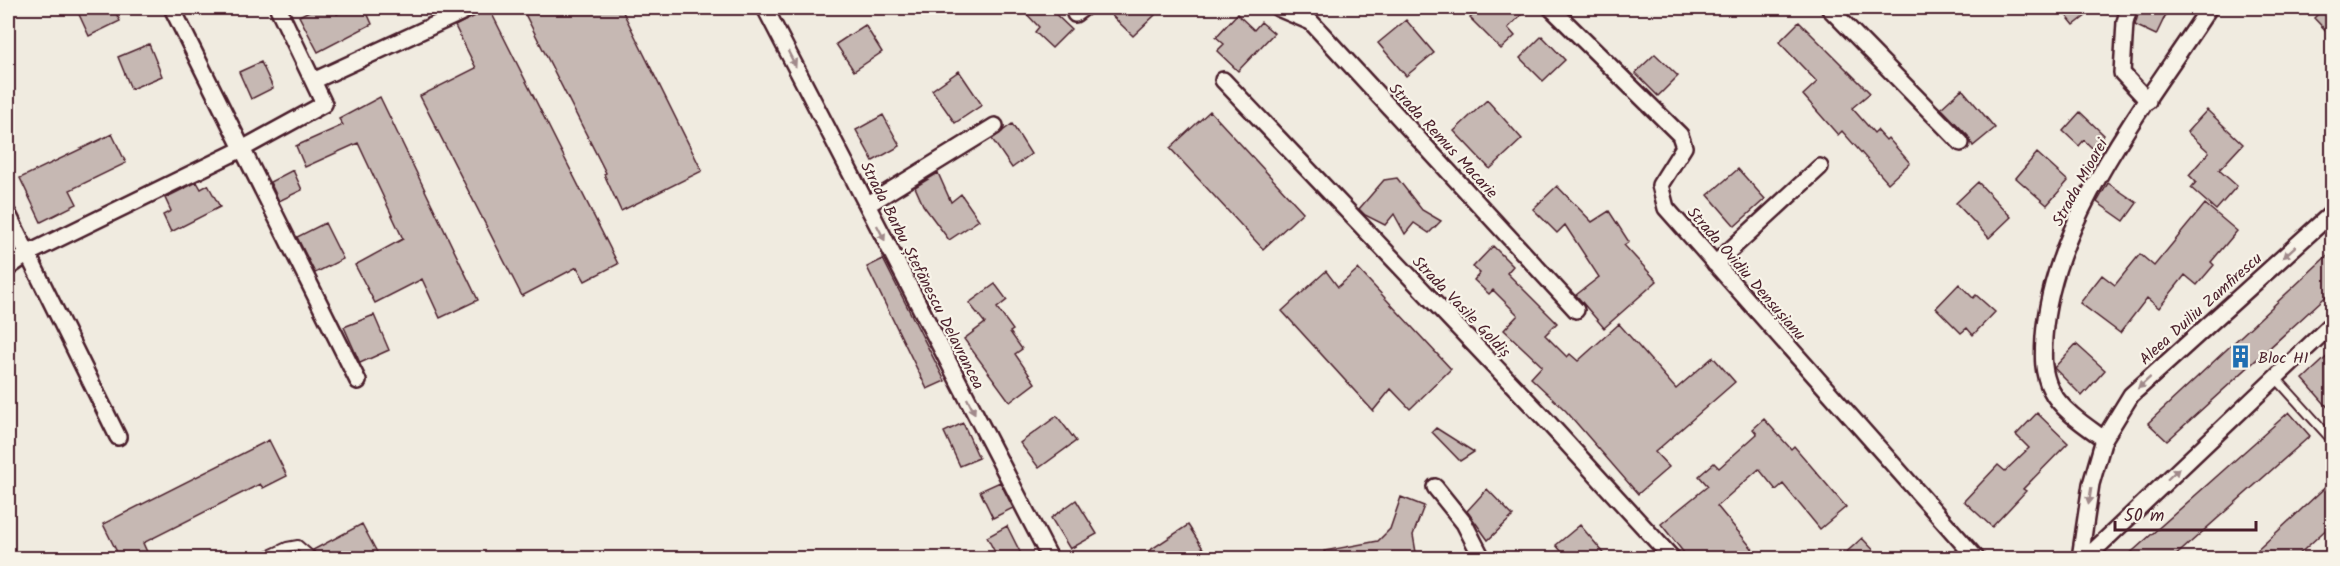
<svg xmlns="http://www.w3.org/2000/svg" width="2340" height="566" viewBox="0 0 2340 566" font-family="Kalam,sans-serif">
	<rect width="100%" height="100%" fill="#f0ebe0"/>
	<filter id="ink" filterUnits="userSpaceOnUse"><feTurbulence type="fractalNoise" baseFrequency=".0167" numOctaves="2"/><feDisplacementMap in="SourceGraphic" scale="12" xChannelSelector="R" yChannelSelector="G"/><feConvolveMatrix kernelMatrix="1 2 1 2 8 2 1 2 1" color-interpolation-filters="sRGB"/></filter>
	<g filter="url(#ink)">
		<path fill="#c6b8b3" stroke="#4a1f2b" stroke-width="1.5" d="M76,8H113L120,21L89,36Z
			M315,8H334L337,14L351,8H365L372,24L318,52L299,16Z
			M489,8L618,264L585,281L577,267L522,296L420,96L476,68L455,26Z
			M537,8H621L702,171L621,211L604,174L606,173L525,14Z
			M1021,8H1049L1071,29L1052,48L1035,32L1039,27Z
			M1104,8H1147L1155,15L1133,36Z
			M1480,8H1528L1508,28L1515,36L1501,49L1470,18Z
			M2060,8H2096L2074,25Z
			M2140,8H2169L2156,35L2135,25Z
			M2324,8H2332V37L2314,18Z
			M1237,14L1254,30L1261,22L1274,33L1238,71L1217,51L1224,44L1216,37Z
			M1406,20L1434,53L1406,76L1378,43Z
			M1799,22L1870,93L1852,108L1874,133L1877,130L1886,140L1888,138L1910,163L1888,183L1842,131L1838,135L1803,95L1817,82L1779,42Z
			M865,25L882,52L854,71L836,44Z
			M1542,36L1565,60L1543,81L1520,58Z
			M149,44L162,76L131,89L118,57Z
			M1655,54L1678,76L1658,96L1635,73Z
			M261,62L273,88L251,99L239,72Z
			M959,71L982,105L955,123L932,90Z
			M1962,89L1995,128L1973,146L1968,136L1941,108Z
			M380,97L478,300L440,318L422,279L375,303L355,265L403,239L358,143L305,167L296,146L343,125L339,119Z
			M1487,100L1522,139L1490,169L1454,131Z
			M2207,110L2243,144L2219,170L2237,186L2216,210L2191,188L2196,182L2189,175L2209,152L2187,132Z
			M1210,111L1303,212L1263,249L1170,148Z
			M2080,112L2104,135L2092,148L2084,140L2079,146L2063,131Z
			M883,115L900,146L873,161L856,130Z
			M1012,124L1031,154L1012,168L992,139Z
			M112,134L126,163L70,190L77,204L41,222L20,178Z
			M2037,153L2068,181L2047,205L2016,178Z
			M1738,169L1765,199L1735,226L1708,195Z
			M293,170L302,190L279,201L270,182Z
			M938,173L951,202L961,194L979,220L949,240L923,205L915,187Z
			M1397,178L1422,210L1441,221L1429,233L1414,223L1405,234L1394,214L1385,225L1365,215L1359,209L1384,180Z
			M197,182L201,189L208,185L220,207L171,232L163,215L171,211L165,198Z
			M1978,182L2011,217L1989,238L1956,203Z
			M2108,183L2137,203L2124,221L2097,202Z
			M1557,186L1592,222L1609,211L1629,242L1624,245L1657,281L1604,328L1576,295L1599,277L1565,225L1557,233L1533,209Z
			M2205,204L2237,231L2211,262L2214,265L2197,285L2185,275L2159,308L2147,298L2120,333L2080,303L2102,275L2115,285L2140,254L2154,266Z
			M325,223L343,259L315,273L297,237Z
			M1493,246L1513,266L1507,273L1557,323L1545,335L1567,357L1570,354L1578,361L1619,324L1676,389L1713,357L1735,382L1655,452L1669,467L1638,494L1566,411L1531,378L1542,366L1504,330L1518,315L1493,290L1489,294L1474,280L1480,273L1473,267Z
			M2332,251V291L2167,441L2148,423Z
			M883,259L945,381L927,389L867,267Z
			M1358,269L1451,369L1410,409L1391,389L1373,411L1282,311L1326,271L1338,287Z
			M995,284L1007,300L997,308L1013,330L1010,332L1022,349L1015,354L1035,383L1010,402L964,339L985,323L969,303Z
			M1959,284L1973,298L1976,295L1995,312L1973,335L1967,328L1961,333L1936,308Z
			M374,315L389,350L360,363L344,327Z
			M2076,344L2105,370L2082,396L2054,368Z
			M2332,352V412L2303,379Z
			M2289,412L2310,436L2173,558H2125Z
			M2037,413L2068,443L2023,489L2026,491L1992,527L1964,501L1998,465L2005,471L2029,448L2016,435Z
			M1057,416L1076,441L1039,468L1020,443Z
			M1764,419L1791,449L1794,446L1846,507L1820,529L1783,484L1776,490L1759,469L1717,506L1760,558H1688L1661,524L1708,486L1699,476L1714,463L1719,468L1757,434L1753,429Z
			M963,423L979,458L960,466L944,432Z
			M1436,428L1474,452L1460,461L1432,432Z
			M269,440L287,476L263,488L260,484L143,543L147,552L135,558H120L103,524Z
			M2332,481V524L2295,558H2249Z
			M1000,482L1013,508L993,518L980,491Z
			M1487,489L1513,516L1488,540L1467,511Z
			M1401,497L1424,506L1413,535L1417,558H1325L1324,551L1378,541L1390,529Z
			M1076,500L1097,534L1070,549L1051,518Z
			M362,524L380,558H319L313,550Z
			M1188,525L1204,550L1191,558H1138Z
			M1580,525L1608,558H1567L1556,545Z
			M1007,526L1021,554L1013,558H998L987,537Z
			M1862,538L1881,558H1840Z"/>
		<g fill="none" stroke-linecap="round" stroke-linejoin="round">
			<defs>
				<path id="service" d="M2276,378L2332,440
					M263,558L287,547L298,545L313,558"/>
				<path id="minor" d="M172,8L358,381
					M765,8L1050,558
					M1278,8L1311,22L1576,310
					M1551,8L1680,135L1684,147L1660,185L1666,208L1976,558
					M1829,8L1961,143
					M2129,8L2125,22L2122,73L2148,101
					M1075,14L1083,8
					M1223,80L1544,418L1672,558
					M313,81L471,8
					M867,205L995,126
					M8,214L118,437
					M1715,264L1820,167
					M8,268L29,253L242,149L324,104L278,8
					M2104,439C2086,426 2061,410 2051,390C2042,372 2043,356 2044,337C2052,220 2144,107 2207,11
					M1435,487L1464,523L1482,558
					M2080,558L2091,484L2104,439L2131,395L2332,213
					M2086,558L2332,324"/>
			</defs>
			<use href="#service" stroke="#4a1f2b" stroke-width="12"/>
			<use href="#minor" stroke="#4a1f2b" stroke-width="20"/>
			<use href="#service" stroke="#f7f3e8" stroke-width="8"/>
			<use href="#minor" stroke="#f7f3e8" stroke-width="15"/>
		</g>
		<defs><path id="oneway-solid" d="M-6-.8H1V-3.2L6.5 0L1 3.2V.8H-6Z" transform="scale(1.5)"/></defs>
		<g fill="#a0898a">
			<use href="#oneway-solid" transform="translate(792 59) rotate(63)"/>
			<use href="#oneway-solid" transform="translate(881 233) rotate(63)"/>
			<use href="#oneway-solid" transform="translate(2289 252) rotate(138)"/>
			<use href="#oneway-solid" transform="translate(2144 383) rotate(138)"/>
			<use href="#oneway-solid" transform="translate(971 406) rotate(63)"/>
			<use href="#oneway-solid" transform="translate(2173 474) rotate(-44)"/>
			<use href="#oneway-solid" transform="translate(2090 496) rotate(99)"/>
		</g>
	</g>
	<defs>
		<symbol id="building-bare" viewBox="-9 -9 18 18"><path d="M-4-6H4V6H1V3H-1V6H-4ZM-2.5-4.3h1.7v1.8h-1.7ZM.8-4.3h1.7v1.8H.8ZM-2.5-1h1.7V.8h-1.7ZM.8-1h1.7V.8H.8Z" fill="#1f6fb2" stroke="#f7f3e8" stroke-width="2.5" paint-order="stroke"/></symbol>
	</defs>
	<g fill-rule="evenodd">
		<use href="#building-bare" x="2224" y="340" width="33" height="33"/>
	</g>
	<g text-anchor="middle" stroke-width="4.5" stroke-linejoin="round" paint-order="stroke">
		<g font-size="16" fill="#4a1f2b" stroke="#f7f3e8">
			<text transform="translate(1444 140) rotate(47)" y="6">Strada Remus Macarie</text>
			<text transform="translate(2079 182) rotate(-61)" y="6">Strada Mioarei</text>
			<text transform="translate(1747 273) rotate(49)" y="6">Strada Ovidiu Densușianu</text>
			<text transform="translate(923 275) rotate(63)" y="6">Strada Barbu Ștefănescu Delavrancea</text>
			<text transform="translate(1462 306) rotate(46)" y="6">Strada Vasile Goldiș</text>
			<text transform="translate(2200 308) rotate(-42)" y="6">Aleea Duiliu Zamfirescu</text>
		</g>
		<g font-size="16" fill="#4a1f2b" stroke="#f7f3e8" text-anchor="start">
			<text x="2258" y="363">Bloc H1</text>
		</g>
	</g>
	<rect width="2340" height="566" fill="none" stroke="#f7f3e8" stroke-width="30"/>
	<rect x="15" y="15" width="2310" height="536" fill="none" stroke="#4a1f2b" stroke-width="2" filter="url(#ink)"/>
	<path d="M2115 521v9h141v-9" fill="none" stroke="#4a1f2b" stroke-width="3"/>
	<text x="2124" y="521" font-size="18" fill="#4a1f2b" stroke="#f7f3e8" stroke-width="4.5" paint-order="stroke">50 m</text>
</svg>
